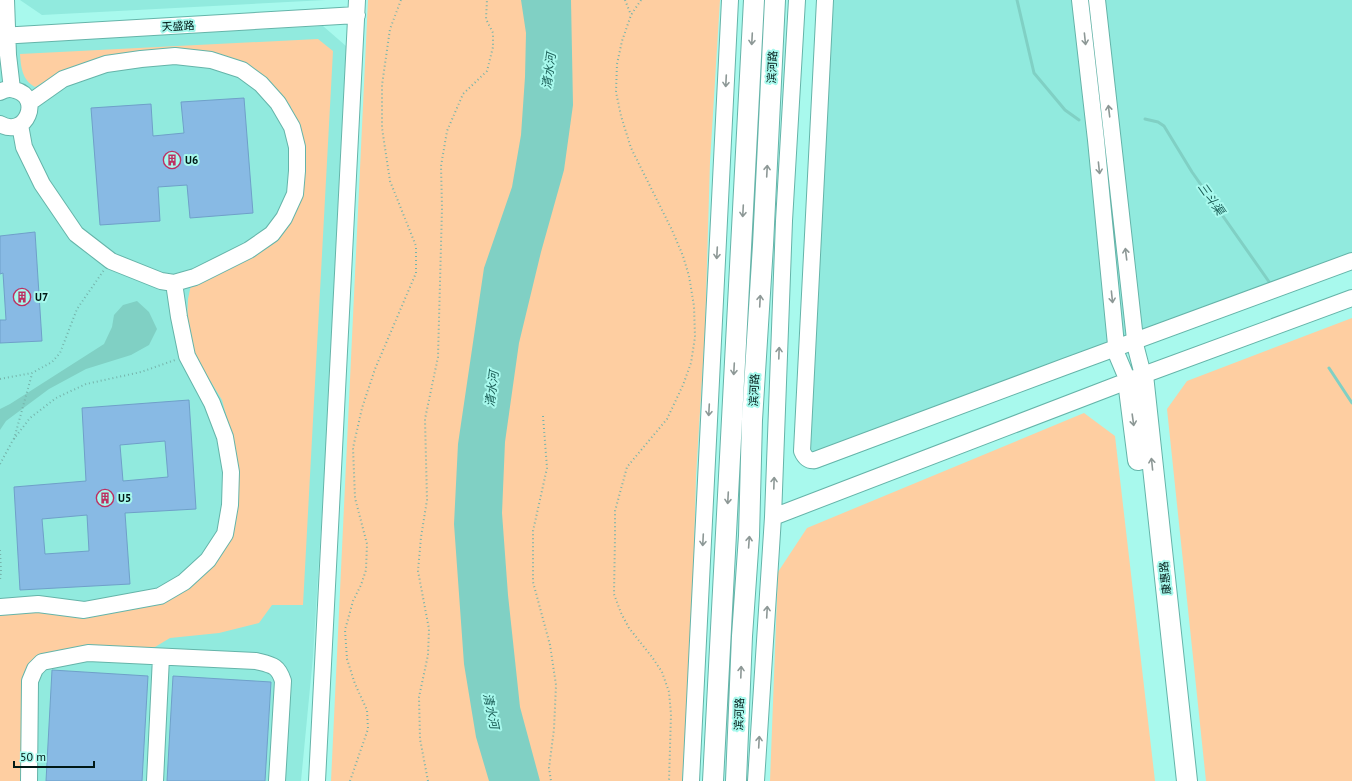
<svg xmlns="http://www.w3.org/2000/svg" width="1352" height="781" viewBox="0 0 1352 781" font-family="'PT Sans','Noto Sans SC',sans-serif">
	<rect width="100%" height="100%" fill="#a8f9ed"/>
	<path fill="#91eade" d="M20,0H326L42,15Z
		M821,0H1352V267L814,470L798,461Z
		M323,26L346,46L325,463L313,657L301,781H0V43Z"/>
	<path fill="#fecea1" d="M368,0H720L710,162L705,331L696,476L692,625L682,781H331Z
		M318,39L333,51L303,605H272L259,623L219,633L170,638L155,647L108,648L27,668L24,672V781H0V610L165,600L227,544L236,523L237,493L235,447L222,400L195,356L192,339L187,323L188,299L191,285L278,235L301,141L290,105L250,69L199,53L60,73L35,87C22,80 21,67 20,54Z
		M1352,318V781H1206L1167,409L1187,381Z
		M1084,413L1115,436L1155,781H770L778,572L807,528Z"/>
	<path fill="#80d0c4" d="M521,0H571L573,105L564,170L541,252L519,343L505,442L502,513L508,595L520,707L540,781H489L476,737L464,664L454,524L458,444L484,268L512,187L521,135L525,77L526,33Z
		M137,301L149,312L157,329L149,345L131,355L86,369L49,389L6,421L0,430V409L10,404L104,344L112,327L114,315L123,305Z"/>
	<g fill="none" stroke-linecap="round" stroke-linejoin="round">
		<path stroke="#80d0c4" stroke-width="3" d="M1017,0L1034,73L1065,110L1079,120
			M1145,119L1158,122L1164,126L1192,172L1272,286
			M1329,368L1352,403"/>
	</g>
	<path fill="#88bae4" stroke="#6fa0c9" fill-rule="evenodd" d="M244,98L253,213L190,218L187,185L158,187L160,221L100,225L91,108L151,104L153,136L184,133L181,102Z
		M35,232L42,341L0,343V320H6L3,273L0,274V236Z
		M189,400L196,509L125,513L130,584L20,590L14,487L86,481L82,408ZM165,441L168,477L123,481L120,445ZM87,515L89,551L45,554L42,519Z
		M52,670L148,676L142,781H46Z
		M173,676L271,682L265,781H167Z"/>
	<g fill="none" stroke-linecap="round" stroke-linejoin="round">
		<defs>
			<path id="minor" d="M6,0L8,55L12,89
				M825,0L802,451C805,458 808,461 815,460L1064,367L1352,261
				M1080,0L1096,140L1117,355L1128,381
				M1097,0L1136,348L1143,375
				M0,36L357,15
				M0,92C5,89 10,88 15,90C43,97 26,139 0,124
				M20,125L24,147L42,184L76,234L111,261L161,281L174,283L195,277L249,250L272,234L284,218L295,194L297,171V147L292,127L278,103L261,84L242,70L211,60L175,56L141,59L106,64L63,79L29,103
				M773,517L1143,375L1352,298
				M0,607L38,604L84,610L160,596L184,582L208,560L225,534L230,505L231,472L225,437L212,403L187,356L179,317L174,283
				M29,781L30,681L35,669L42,662L88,653L256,661C272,665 278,665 283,681L277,781
				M155,781L161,657
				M317,781L357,0
				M691,781L730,0
				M756,781L773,517L784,221L797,0"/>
			<path id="major" d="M1143,375L1187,781
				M1128,381L1138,460
				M713,781L754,0
				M736,781L742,636L749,536L752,420L763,245L775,0"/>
		</defs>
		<use href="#minor" stroke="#65b4a9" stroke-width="18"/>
		<use href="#major" stroke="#65b4a9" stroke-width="22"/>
		<path stroke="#75b4ab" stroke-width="2" stroke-dasharray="1 3" stroke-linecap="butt" d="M625,0L631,15
			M641,0L631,15L622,41L617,64L616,92L621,116L631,148L672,230L683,256L689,276L694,306L695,337L691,363L683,385L667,419L627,467L615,511V536L614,594L621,613L629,628L652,657L662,672L669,692L671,714L669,781
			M0,379L32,373L52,362L60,353L77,309L104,270
			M543,416L547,468L533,531V582L550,645L556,685L554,729L549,768L551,781
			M14,439L32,374
			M0,464L13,440L30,418L56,398L86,384L141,372L175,360
			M0,550L1,572L0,580
			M350,781L368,729L367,710L355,684L347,659L345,630L353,601L361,585L366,570L367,544L355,498L353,448L362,408L375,369L416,273V246L390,181L382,128V85L390,29L401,0
			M428,781L420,739L419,697L428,655L429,629L418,571L421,537L427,500L425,419L438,357L442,208L441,166L447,131L463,94L487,71L493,47V33L486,19L487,0"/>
		<use href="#minor" stroke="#fff" stroke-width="16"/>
		<use href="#major" stroke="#fff" stroke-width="20"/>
	</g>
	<defs><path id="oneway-shaft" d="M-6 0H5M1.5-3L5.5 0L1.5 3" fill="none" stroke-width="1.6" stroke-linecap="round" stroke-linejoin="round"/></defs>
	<g stroke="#8d9896">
		<use href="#oneway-shaft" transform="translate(752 39) rotate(93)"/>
		<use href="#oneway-shaft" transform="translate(1085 39) rotate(84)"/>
		<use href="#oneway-shaft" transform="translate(726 81) rotate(93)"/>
		<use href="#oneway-shaft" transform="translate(1109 111) rotate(-97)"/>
		<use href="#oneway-shaft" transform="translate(1099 168) rotate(84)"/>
		<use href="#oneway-shaft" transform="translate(767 171) rotate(-87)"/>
		<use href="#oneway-shaft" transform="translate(743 211) rotate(93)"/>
		<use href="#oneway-shaft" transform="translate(717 253) rotate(93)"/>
		<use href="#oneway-shaft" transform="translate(1126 254) rotate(-97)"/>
		<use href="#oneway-shaft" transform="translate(1112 297) rotate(84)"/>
		<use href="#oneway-shaft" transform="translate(760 301) rotate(-87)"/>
		<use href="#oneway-shaft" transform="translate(779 353) rotate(-88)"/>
		<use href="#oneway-shaft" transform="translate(734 369) rotate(93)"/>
		<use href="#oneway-shaft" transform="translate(709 410) rotate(93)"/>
		<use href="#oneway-shaft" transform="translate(1133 420) rotate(82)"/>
		<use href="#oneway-shaft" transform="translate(1152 464) rotate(-96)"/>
		<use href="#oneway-shaft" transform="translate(774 483) rotate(-88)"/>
		<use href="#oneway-shaft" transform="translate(728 498) rotate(93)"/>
		<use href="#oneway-shaft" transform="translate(703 540) rotate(93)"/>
		<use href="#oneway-shaft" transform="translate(749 542) rotate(-86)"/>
		<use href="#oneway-shaft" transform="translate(767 612) rotate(-87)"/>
		<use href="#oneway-shaft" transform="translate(741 672) rotate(-88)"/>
		<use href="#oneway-shaft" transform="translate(759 742) rotate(-87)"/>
	</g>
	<defs>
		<symbol id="building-ring" viewBox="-11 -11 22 22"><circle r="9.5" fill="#a8f9ed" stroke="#bd3062" stroke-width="1.5"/><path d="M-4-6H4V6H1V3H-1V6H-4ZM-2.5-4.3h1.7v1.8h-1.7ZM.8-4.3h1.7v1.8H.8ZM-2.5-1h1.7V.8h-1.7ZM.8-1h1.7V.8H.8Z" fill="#bd3062"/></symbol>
	</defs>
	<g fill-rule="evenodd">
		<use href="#building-ring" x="162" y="150" width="20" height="20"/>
		<use href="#building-ring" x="12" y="287" width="20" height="20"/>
		<use href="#building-ring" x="95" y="488" width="20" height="20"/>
	</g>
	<g text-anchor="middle" stroke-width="4" stroke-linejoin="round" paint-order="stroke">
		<g font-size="11" fill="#011916" stroke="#a8f9ed">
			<text transform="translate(178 26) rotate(-3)" y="4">天盛路</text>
			<text transform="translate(772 67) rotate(-87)" y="4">滨河路</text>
			<text transform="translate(754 390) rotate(-87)" y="4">滨河路</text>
			<text transform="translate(1165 578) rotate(-96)" y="4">康惠路</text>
			<text transform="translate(739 714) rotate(-88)" y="4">滨河路</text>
		</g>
		<g font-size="11" font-weight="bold" fill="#011916" stroke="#a8f9ed" text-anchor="start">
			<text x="185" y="164">U6</text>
			<text x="35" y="301">U7</text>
			<text x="118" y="502">U5</text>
		</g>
		<g font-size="12" font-style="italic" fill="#195c55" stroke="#a8f9ed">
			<text transform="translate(549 71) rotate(-82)" y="4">清水河</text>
			<text transform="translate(1211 199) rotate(55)" y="4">三斗渠</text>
			<text transform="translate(492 389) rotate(-83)" y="4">清水河</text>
			<text transform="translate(491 711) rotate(78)" y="4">清水河</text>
		</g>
	</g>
	<path d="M14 761v6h80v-6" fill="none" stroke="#011916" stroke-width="2"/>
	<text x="20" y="761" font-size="12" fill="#011916" stroke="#a8f9ed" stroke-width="3" paint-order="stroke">50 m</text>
</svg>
